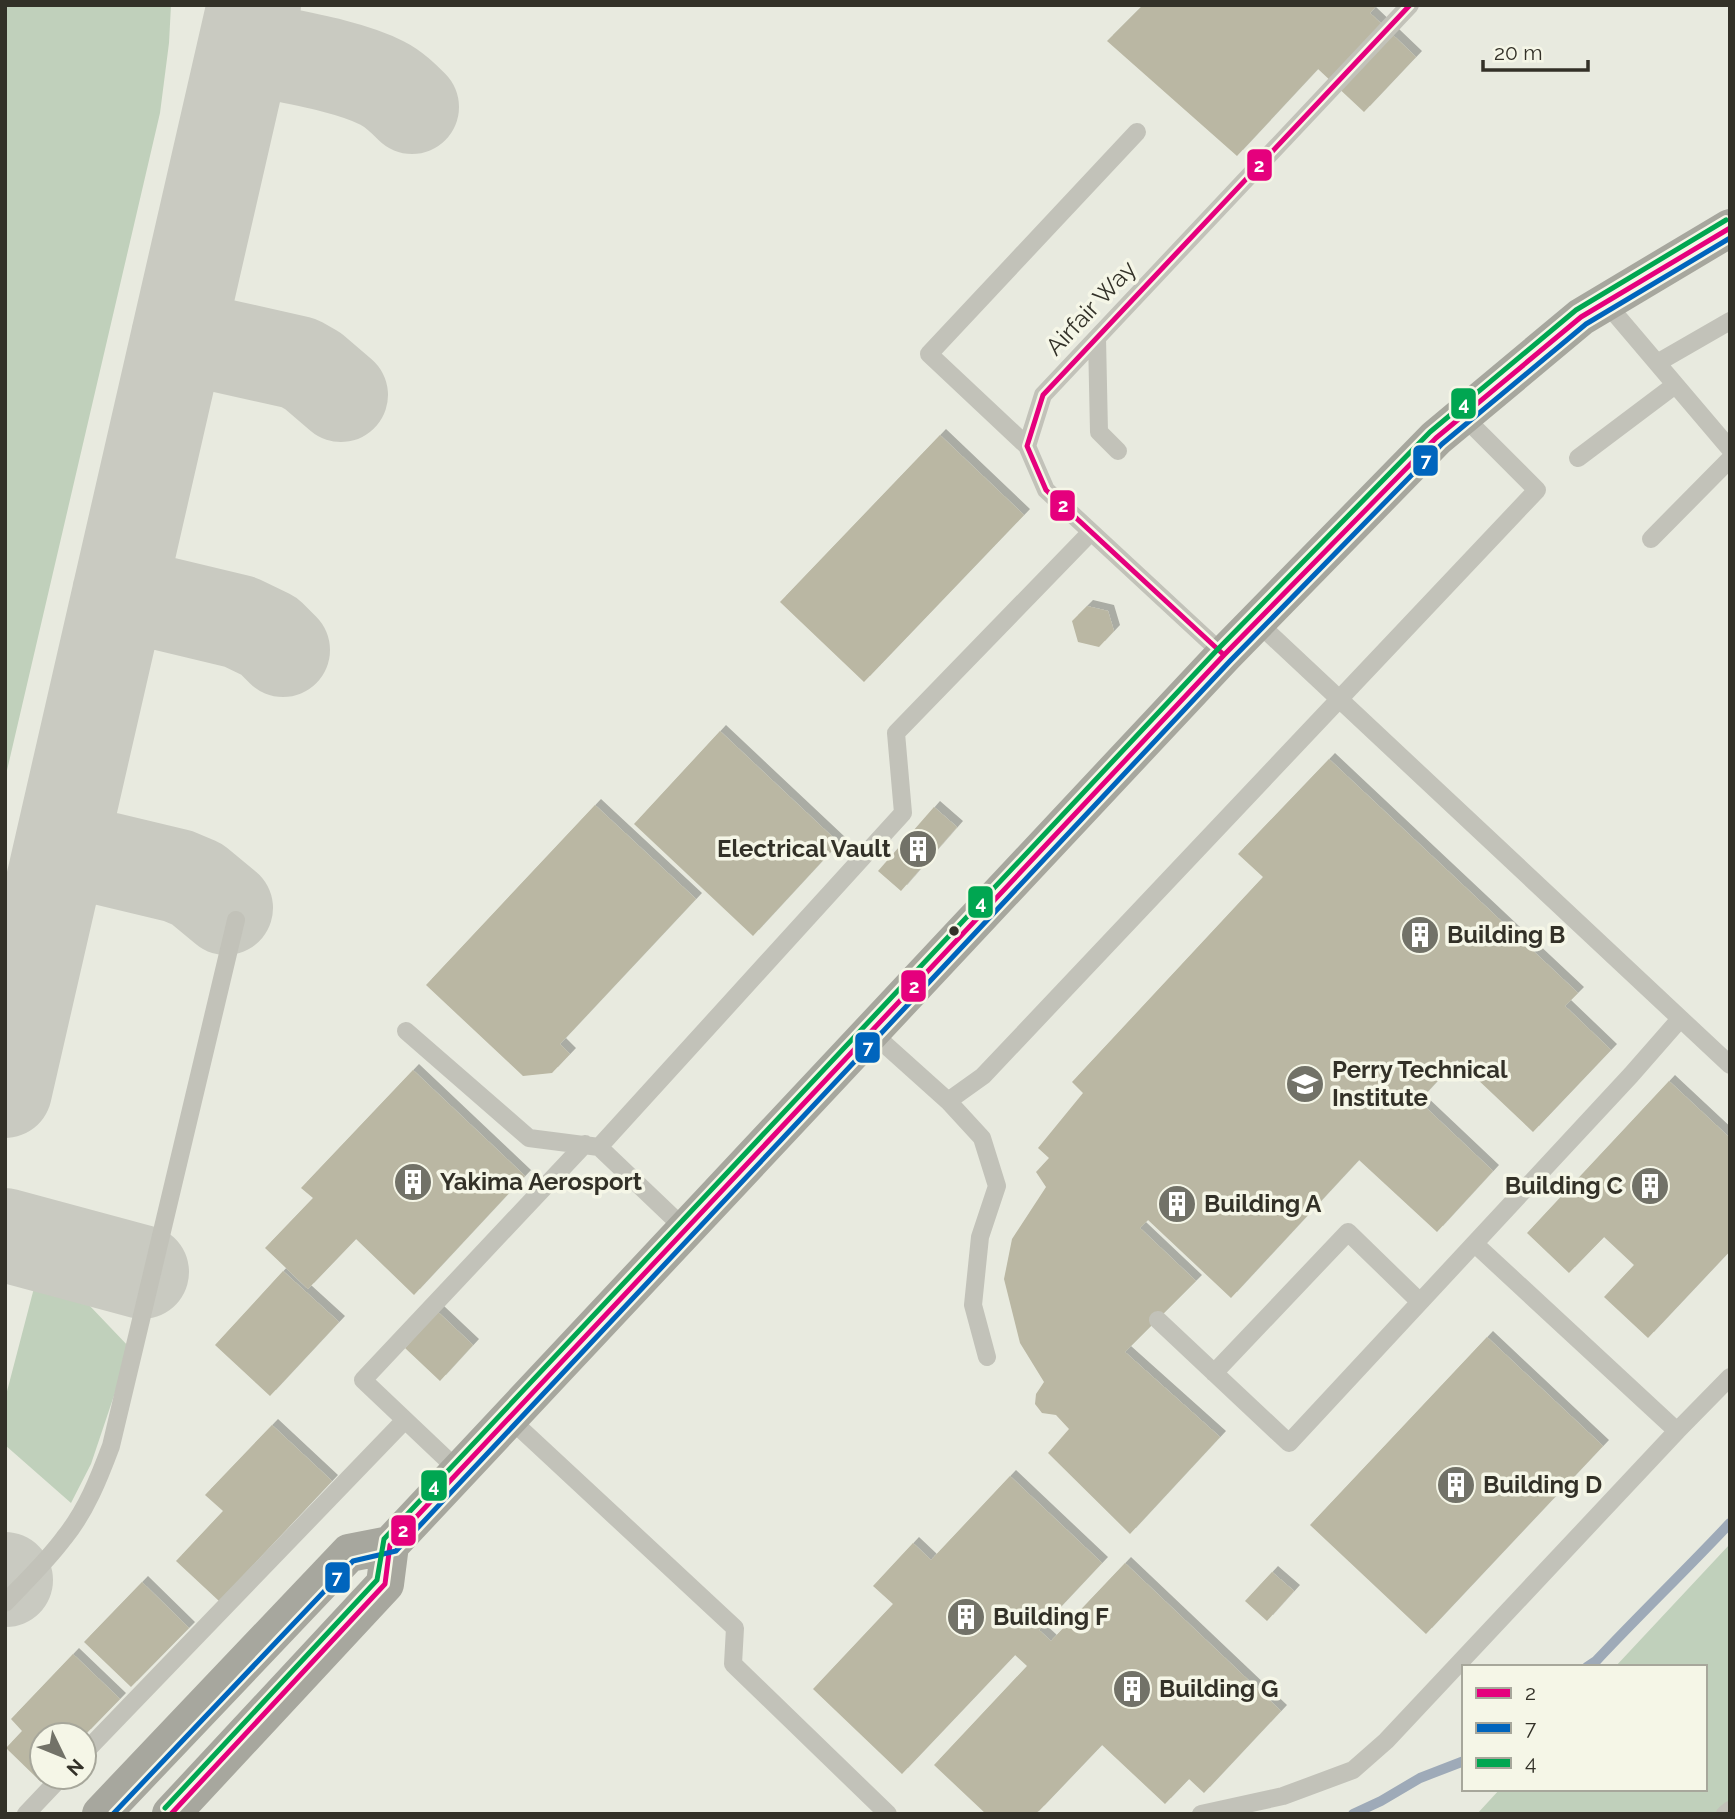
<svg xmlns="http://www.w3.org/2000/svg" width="1735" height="1819" viewBox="0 0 1735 1819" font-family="Raleway,sans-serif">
	<defs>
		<filter id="shadow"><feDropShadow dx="6" dy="-6" stdDeviation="0" flood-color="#0004"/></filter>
	</defs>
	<rect width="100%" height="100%" fill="#e8eadf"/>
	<path fill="#c0d0bb" d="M5,5H171L169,43L160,113L5,779Z
		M56,1279L68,1283L130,1348L91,1464L71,1503L5,1445V1399L34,1288L45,1281Z
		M1730,1544V1814H1477L1500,1789H1705V1667H1615Z"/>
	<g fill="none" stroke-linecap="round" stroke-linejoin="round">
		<path stroke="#9eaab8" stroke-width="10" d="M1587,1667L1596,1661C1640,1614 1686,1570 1730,1523
			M1353,1814L1381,1801L1420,1778L1464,1761"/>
		<path stroke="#c9cac1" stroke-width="94" d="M245,47C285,56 347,65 382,83C394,89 403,98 412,107
			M178,336L299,363L313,371L341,395
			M119,593L240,622L269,636L283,650
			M61,848L178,876L197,884L226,908
			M5,1091L254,5
			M5,1235L142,1272
			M5,1579L6,1580"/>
	</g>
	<path fill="#bab7a3" filter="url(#shadow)" d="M1143,5H1377L1370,13L1416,57L1364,112L1318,69L1237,156L1107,41Z
		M940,435L1024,515L864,682L780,602Z
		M1087,606L1108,611L1114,631L1099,647L1078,642L1072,621Z
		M720,731L839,843L753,936L634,824Z
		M1329,759L1578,993L1565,1006L1611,1050L1533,1132L1457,1060L1419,1101L1493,1171L1437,1232L1359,1160L1231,1298L1148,1220L1140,1228L1196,1281L1125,1352L1220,1437L1130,1534L1048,1453L1069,1429L1056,1415L1042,1413L1035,1404L1036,1394L1044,1382L1020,1343L1004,1279L1012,1239L1046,1187L1036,1172L1049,1158L1038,1148L1083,1093L1072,1082L1263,877L1238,854Z
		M595,805L696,899L560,1044L570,1054L552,1073L523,1076L426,985Z
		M934,807L957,827L901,891L878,871Z
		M413,1070L525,1176L414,1295L356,1239L308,1289L265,1248L313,1198L301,1188Z
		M1669,1081L1730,1138V1251L1648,1338L1604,1297L1634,1265L1604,1237L1569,1273L1527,1233Z
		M283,1271L339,1322L270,1396L215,1345Z
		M438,1312L473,1345L440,1381L405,1348Z
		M1487,1337L1603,1446L1426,1634L1310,1525Z
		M272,1425L332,1481L219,1601L176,1561L223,1511L205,1495Z
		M1010,1476L1102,1563L1039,1630L1051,1641L1125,1563L1281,1711L1204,1793L1189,1779L1165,1804L1102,1745L1039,1811L1034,1814H986L934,1765L1027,1666L1015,1655L902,1774L813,1689L893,1604L873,1586L913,1543L931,1560Z
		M1272,1572L1294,1591L1267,1621L1245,1601Z
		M142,1582L189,1628L131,1687L84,1642Z
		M73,1654L120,1699L85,1735H42V1777H45L41,1782L6,1748L22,1731L11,1719Z"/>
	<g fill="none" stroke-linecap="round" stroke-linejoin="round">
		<path stroke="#c2c2b9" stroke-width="18" d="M1606,303L1730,449
			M1097,338L1099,432L1118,451
			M1657,363L1730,321
			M1027,446L929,354L1137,132
			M1578,458L1675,385
			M1651,539L1730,459
			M1257,622L1730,1065
			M1224,655L1046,490L1027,446L1043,395L1410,5
			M406,1031L529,1138L599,1147L903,813L896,733L1091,532
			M870,1031L948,1101L982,1138L997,1186L980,1237L973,1305L987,1357
			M948,1101L983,1076L1537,490L1463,416
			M599,1147L685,1229
			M1158,1320L1289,1443L1631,1075L1680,1019
			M1214,1373L1348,1232L1420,1302
			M509,1418L735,1628L733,1664L888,1814
			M1677,1431L1730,1377
			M459,1471L363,1380L585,1144
			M5,1603C25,1582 47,1561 64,1538C86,1511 99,1478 111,1446L236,920
			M84,1753L405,1420
			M26,1814L61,1777
			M1201,1814L1283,1796L1353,1770L1386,1741L1677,1431L1475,1244
			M1725,1814L1730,1810"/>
		<path stroke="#a7a79e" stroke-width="38" d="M101,1814L349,1553L390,1545
			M171,1814L385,1584L390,1545L1224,655L1436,438L1581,317L1730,228"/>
		<defs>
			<path id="bus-1" d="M1224,655L1046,490L1027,446L1043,395L1410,5
				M171,1814L385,1584L390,1545L1224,655L1436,438L1581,317L1730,228"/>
			<path id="bus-2" d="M113,1814L353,1561L396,1551L1230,661L1442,444L1586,324L1730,238"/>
			<path id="bus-3" d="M165,1808L377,1580L384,1539L1218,649L1430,432L1576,310L1726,220"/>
		</defs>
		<use href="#bus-1" stroke="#f5f6e7" stroke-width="10"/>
		<use href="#bus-2" stroke="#f5f6e7" stroke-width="10"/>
		<use href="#bus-3" stroke="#f5f6e7" stroke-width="10"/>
		<use href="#bus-1" stroke="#e5007d" stroke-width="5"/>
		<use href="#bus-2" stroke="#0065bd" stroke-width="5"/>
		<use href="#bus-3" stroke="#00a651" stroke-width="5"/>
	</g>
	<defs>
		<symbol id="building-disc" viewBox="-11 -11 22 22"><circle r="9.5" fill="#727268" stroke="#f5f6e7"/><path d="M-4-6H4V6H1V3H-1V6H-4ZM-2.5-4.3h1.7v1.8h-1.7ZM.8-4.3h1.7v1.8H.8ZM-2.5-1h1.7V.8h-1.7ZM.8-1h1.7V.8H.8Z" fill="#fff"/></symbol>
		<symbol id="university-disc" viewBox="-11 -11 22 22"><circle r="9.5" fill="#727268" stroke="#f5f6e7"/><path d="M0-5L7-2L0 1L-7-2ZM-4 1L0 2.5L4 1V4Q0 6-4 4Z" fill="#fff"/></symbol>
	</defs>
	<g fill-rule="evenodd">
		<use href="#building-disc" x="896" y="827" width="44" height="44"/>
		<use href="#building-disc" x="1398" y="913" width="44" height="44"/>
		<use href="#university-disc" x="1283" y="1062" width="44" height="44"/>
		<use href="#building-disc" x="391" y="1160" width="44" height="44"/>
		<use href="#building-disc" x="1628" y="1164" width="44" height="44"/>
		<use href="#building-disc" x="1155" y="1182" width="44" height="44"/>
		<use href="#building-disc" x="1434" y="1463" width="44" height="44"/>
		<use href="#building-disc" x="944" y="1595" width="44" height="44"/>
		<use href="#building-disc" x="1110" y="1667" width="44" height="44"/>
	</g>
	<circle fill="#333128" stroke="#f5f6e7" stroke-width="2.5" cx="954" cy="931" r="6"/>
	<g text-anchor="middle" stroke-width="7" stroke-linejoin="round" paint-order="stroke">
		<g font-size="24" fill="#333128" stroke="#f5f6e7">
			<text transform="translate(1091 308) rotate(-47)" y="8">Airfair Way</text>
		</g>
		<g font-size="24" font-weight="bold" fill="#333128" stroke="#f5f6e7" text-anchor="start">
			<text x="891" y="857" text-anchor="end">Electrical Vault</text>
			<text x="1447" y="943">Building B</text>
			<text x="1332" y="1078">Perry Technical<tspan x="1332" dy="28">Institute</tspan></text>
			<text x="440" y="1190">Yakima Aerosport</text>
			<text x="1623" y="1194" text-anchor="end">Building C</text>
			<text x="1204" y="1212">Building A</text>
			<text x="1483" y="1493">Building D</text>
			<text x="993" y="1625">Building F</text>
			<text x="1159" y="1697">Building G</text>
		</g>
	</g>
	<g stroke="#f5f6e7" stroke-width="2.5">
		<rect x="1246" y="148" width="27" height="34" rx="7" fill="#e5007d"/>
		<rect x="1450" y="387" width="27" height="33" rx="7" fill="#00a651"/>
		<rect x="1412" y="444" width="27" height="33" rx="7" fill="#0065bd"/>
		<rect x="1049" y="489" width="27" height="33" rx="7" fill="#e5007d"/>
		<rect x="967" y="885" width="27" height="34" rx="7" fill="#00a651"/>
		<rect x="900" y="969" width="27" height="34" rx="7" fill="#e5007d"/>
		<rect x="854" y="1031" width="27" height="33" rx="7" fill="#0065bd"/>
		<rect x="420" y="1469" width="28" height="33" rx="7" fill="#00a651"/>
		<rect x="390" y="1514" width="27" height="33" rx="7" fill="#e5007d"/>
		<rect x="324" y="1561" width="27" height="33" rx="7" fill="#0065bd"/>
	</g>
	<g font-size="19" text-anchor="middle" font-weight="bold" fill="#fff">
		<text x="1259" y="172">2</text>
		<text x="1464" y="410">4</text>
		<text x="1426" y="467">7</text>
		<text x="1063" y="512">2</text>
		<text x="981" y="909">4</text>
		<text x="914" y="993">2</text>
		<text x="868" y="1054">7</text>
		<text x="434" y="1492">4</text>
		<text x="403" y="1537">2</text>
		<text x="337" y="1584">7</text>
	</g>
	<rect width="1735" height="1819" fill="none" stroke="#333128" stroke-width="14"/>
	<rect x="1462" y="1665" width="245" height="126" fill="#f5f6e7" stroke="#a7a79b" stroke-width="2"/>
	<rect x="1476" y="1688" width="35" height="10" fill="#e5007d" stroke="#a7a79b" stroke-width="2"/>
	<text x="1525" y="1700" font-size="21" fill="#333128">2</text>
	<rect x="1476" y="1723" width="35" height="10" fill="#0065bd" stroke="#a7a79b" stroke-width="2"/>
	<text x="1525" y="1735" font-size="21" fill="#333128">7</text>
	<rect x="1476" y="1758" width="35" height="10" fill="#00a651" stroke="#a7a79b" stroke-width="2"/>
	<text x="1525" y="1770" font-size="21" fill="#333128">4</text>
	<g transform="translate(63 1756) rotate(133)"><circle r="33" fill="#f5f6e7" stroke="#a7a79b" stroke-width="2"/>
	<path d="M0-5L12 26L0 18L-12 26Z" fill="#727268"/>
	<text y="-10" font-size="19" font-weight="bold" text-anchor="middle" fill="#333128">N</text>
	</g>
	<path d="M1483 60v10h105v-10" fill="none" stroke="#333128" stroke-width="3.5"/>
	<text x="1494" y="60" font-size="21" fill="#333128" stroke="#f5f6e7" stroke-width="5" paint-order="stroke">20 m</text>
</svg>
